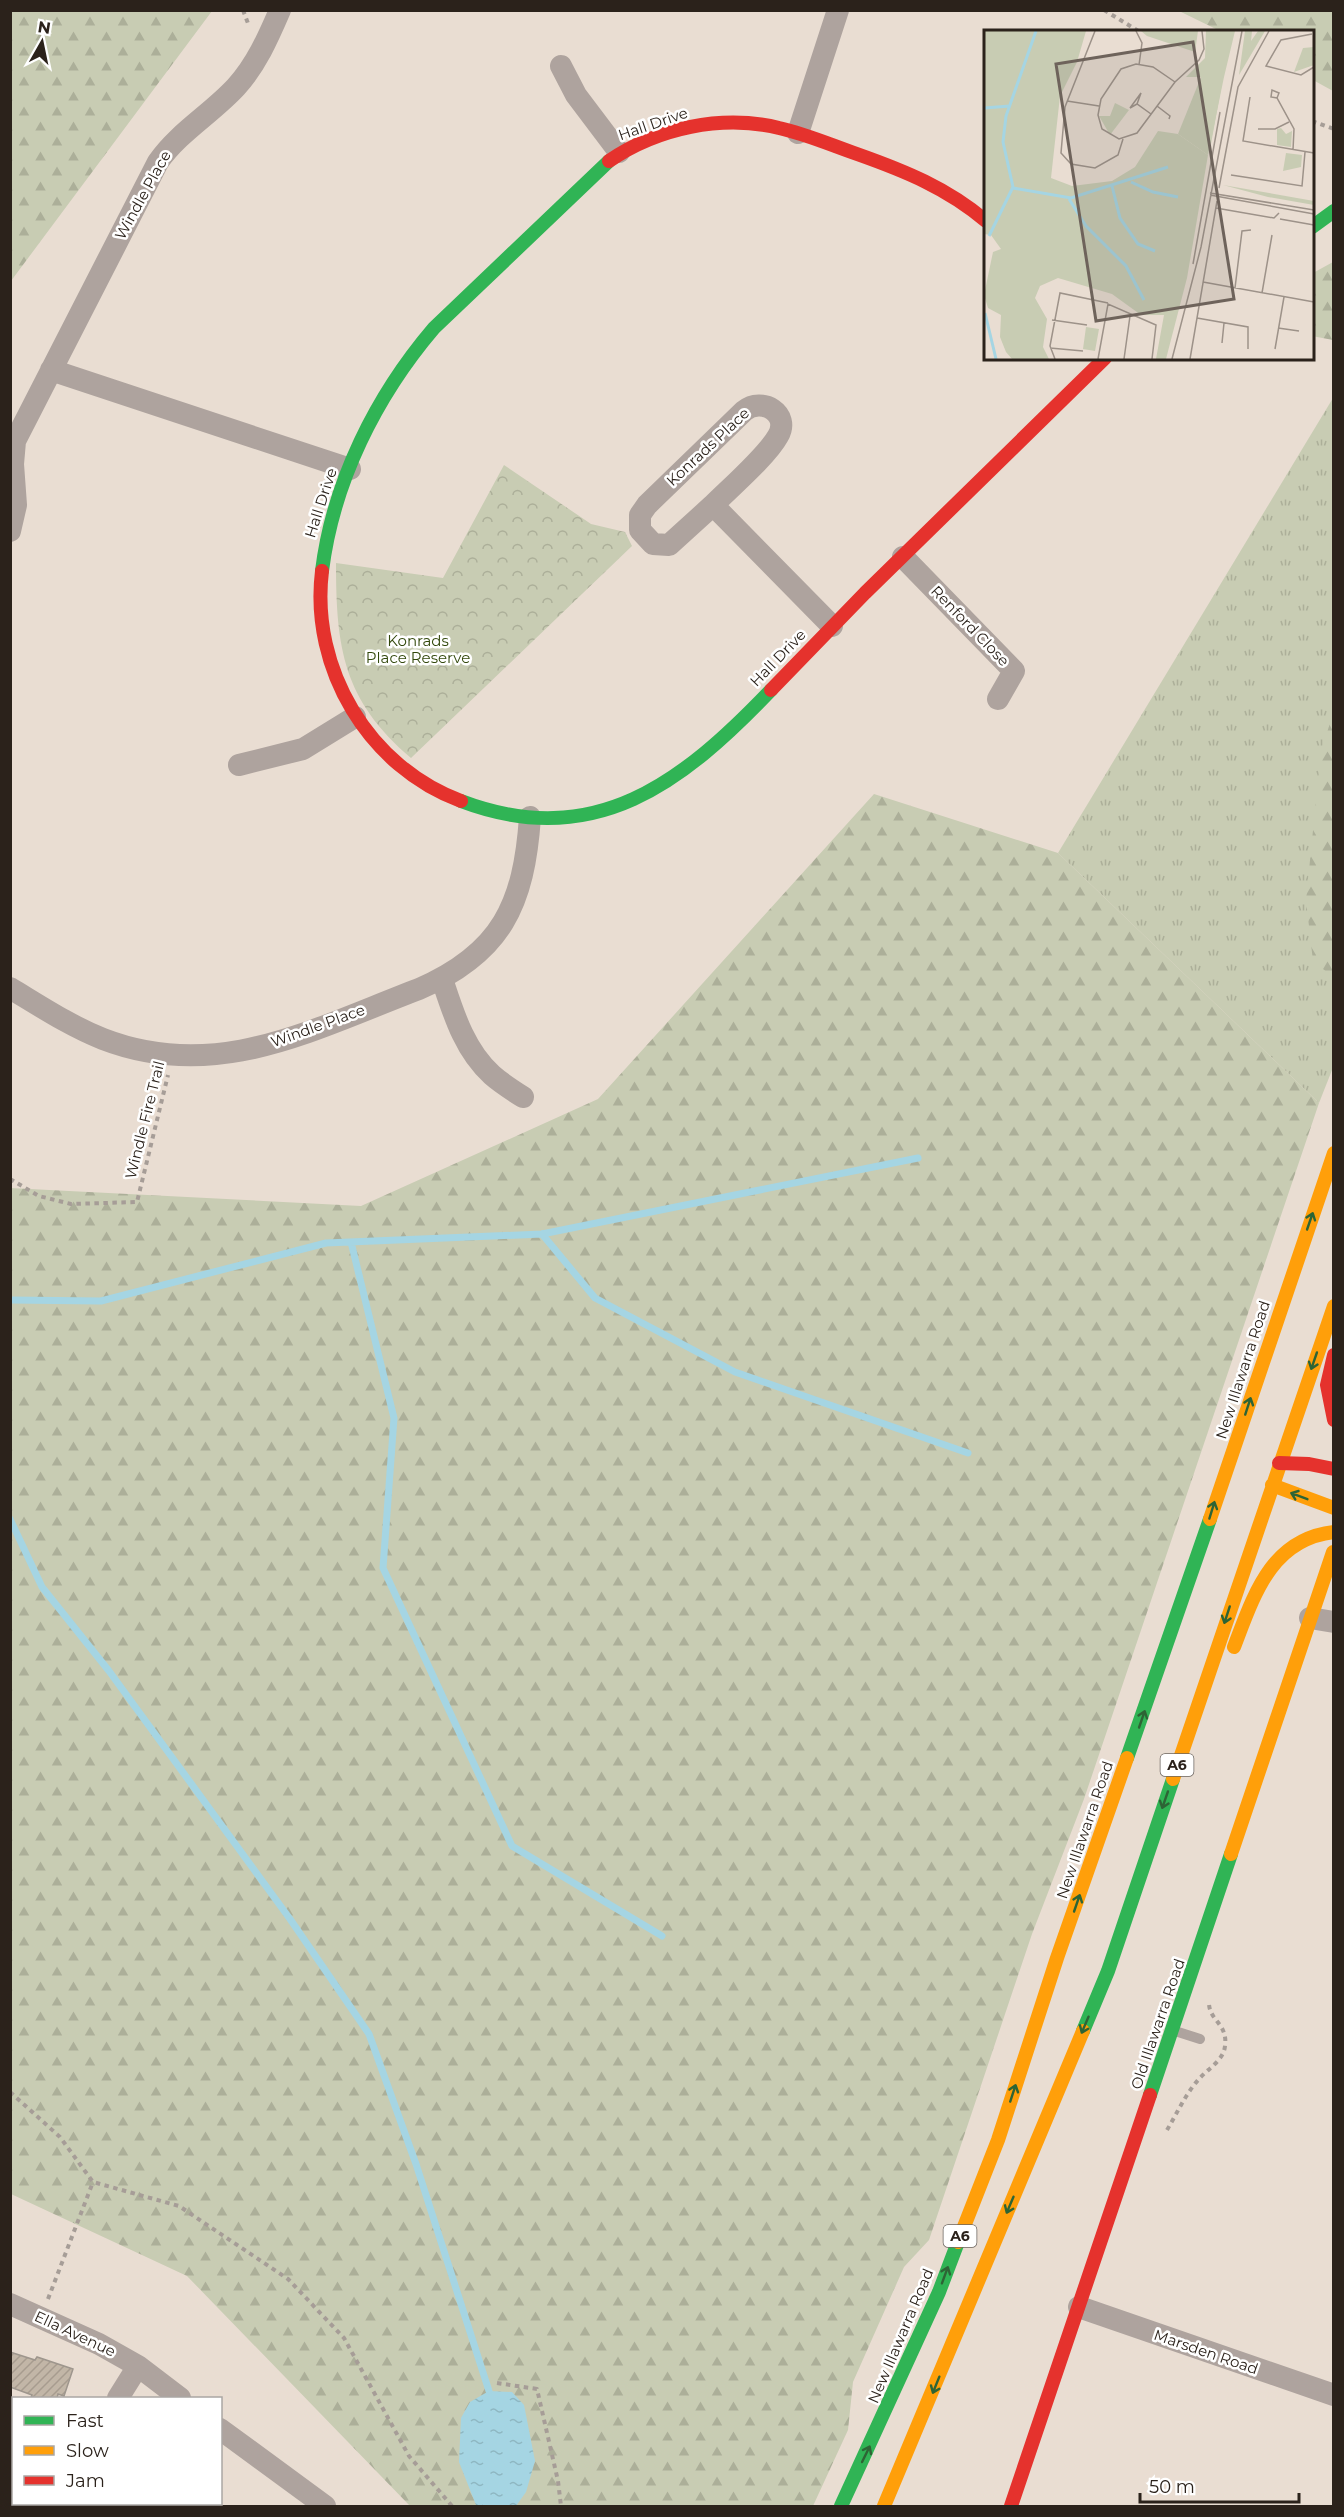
<svg xmlns="http://www.w3.org/2000/svg" width="1344" height="2517" viewBox="0 0 1344 2517" font-family="Montserrat,sans-serif">
	<defs>
		<pattern id="grass-tufts" width="24" height="20" patternUnits="userSpaceOnUse" patternTransform="scale(1.5)"><rect width="24" height="20" fill="#c8ccb3"/><path d="M3 7l-1-3M5 7V3M7 7l1-3M15 17l-1-3M17 17v-4M19 17l1-3" fill="none" stroke="#acaf99"/></pattern>
		<pattern id="forest-firs" width="22" height="20" patternUnits="userSpaceOnUse" patternTransform="scale(1.5)"><rect width="22" height="20" fill="#c8ccb3"/><path d="M5 1l3.5 6h-7zM16 11l3.5 6h-7z" fill="#acaf99"/></pattern>
		<pattern id="park-crowns" width="20" height="18" patternUnits="userSpaceOnUse" patternTransform="scale(1.5)"><rect width="20" height="18" fill="#c8ccb3"/><path d="M2 6a3 3 0 1 1 6 0M12 15a3 3 0 1 1 6 0" fill="none" stroke="#acaf99"/></pattern>
		<pattern id="water-ripples" width="26" height="14" patternUnits="userSpaceOnUse" patternTransform="scale(1.5)"><rect width="26" height="14" fill="#a5d5e3"/><path d="M2 4q2-2 4 0t4 0M15 11q2-2 4 0t4 0" fill="none" stroke="#8eb7c2"/></pattern>
		<pattern id="building-hatch" width="6" height="6" patternUnits="userSpaceOnUse" patternTransform="scale(1.5)"><rect width="6" height="6" fill="#c2b6a7"/><path d="M-1 1l2-2M0 6l6-6M5 7l2-2" fill="none" stroke="#a79c8f"/></pattern>
	</defs>
	<rect width="100%" height="100%" fill="#e9ddd2"/>
	<path fill="url(#grass-tufts)" d="M1333,398L1334,1065L1319,1103L1058,853Z"/>
	<path fill="url(#forest-firs)" d="M11,10L212,11L11,281L10,11Z
		M1179,11H1333V91L1313,80L1312,32L1220,31Z
		M1333,262V340L1312,336L1313,273Z
		M1333,714V977L1313,961L1306,900L1321,751Z
		M874,794L1058,853L1319,1103L1084,1799L1032,1934L929,2240L904,2267L853,2382L848,2430L813,2506H410L187,2276L11,2194L10,1188L361,1206L598,1099Z"/>
	<path fill="url(#park-crowns)" d="M504,465L591,524L625,532L632,546L411,758C343,700 336,648 336,563L443,578Z"/>
	<path fill="url(#water-ripples)" d="M489,2391L512,2392L524,2405L535,2461L526,2492L516,2506L476,2505L459,2462L461,2418L470,2402Z"/>
	<g fill="none" stroke-linecap="round" stroke-linejoin="round">
		<path stroke="#a5d5e3" stroke-width="7" d="M542,1234L595,1298L735,1372L968,1453
			M351,1242L394,1418L383,1568L512,1846L662,1936
			M10,1300L101,1301L326,1243L542,1234L918,1158
			M10,1519L42,1587L109,1671L290,1919L369,2034L416,2164L489,2391"/>
	</g>
	<path fill="url(#building-hatch)" stroke="#9e968d" stroke-width="1.5" d="M10,2352L35,2360L37,2357L73,2369L64,2396L58,2394L57,2398H31L32,2395L10,2387Z
		M10,2411L14,2412V2444L10,2443Z
		M10,2453L14,2454V2496L10,2495Z
		M126,2504H167L166,2506H125Z"/>
	<g fill="none" stroke-linecap="round" stroke-linejoin="round">
		<path stroke="#a69d97" stroke-width="4" stroke-dasharray="4.5 4.5" stroke-linecap="butt" d="M243,10L249,26
			M1104,10L1140,32
			M1312,121L1334,129
			M10,1179L39,1196L71,1204L137,1202L168,1075
			M10,2092L60,2137L93,2182L179,2206L288,2279L344,2338L409,2456L452,2506
			M1167,2130C1179,2110 1188,2088 1206,2072C1214,2065 1224,2057 1225,2046C1228,2024 1210,2021 1209,2004
			M48,2299L93,2182
			M497,2383L537,2389L558,2481L561,2506"/>
		<path stroke="#aea39e" stroke-width="10" d="M1175,2031L1200,2039"/>
		<path stroke="#aea39e" stroke-width="22" d="M561,66L576,95L619,152
			M798,133L838,10
			M51,370L350,469
			M713,505C731,487 767,456 778,436C791,414 762,396 744,411L647,505L640,515V530L653,544L669,545L713,505L832,626
			M10,531L16,505L13,464L15,441L158,162C179,132 211,114 236,87C256,65 268,38 280,10
			M903,557L1014,671L998,699
			M239,765L303,749L355,717
			M442,979C453,1012 464,1050 492,1075C501,1083 512,1090 523,1097
			M10,988C40,1006 70,1026 103,1039C217,1083 313,1029 419,989C502,953 524,904 530,817
			M1310,1618L1334,1622
			M10,2304L99,2344L138,2366
			M1079,2307L1334,2395
			M118,2398L138,2366L180,2398
			M220,2429L325,2506
			M80,2506L81,2504"/>
		<path stroke="#30b455" stroke-width="14" d="M1312,227L1334,211
			M322,571C333,482 376,396 434,328L609,161
			M461,801C595,852 683,782 771,690
			M1127,1758L1210,1519
			M1083,2031L1108,1971L1173,1779
			M1150,2095L1231,1854
			M841,2506L939,2292L958,2242"/>
		<path stroke="#ff9f0a" stroke-width="14" d="M1272,1485L1334,1508
			M1210,1519L1334,1153
			M1234,1647C1254,1595 1271,1539 1334,1532
			M1173,1779L1334,1306
			M1231,1854L1333,1552
			M958,2242L998,2140L1057,1958L1127,1758
			M884,2506L1083,2031"/>
		<path stroke="#e5322d" stroke-width="14" d="M609,161C657,128 722,114 779,128C806,134 831,145 857,154C905,171 947,188 986,221
			M322,571C310,669 369,767 461,801
			M771,690L865,593L1105,358
			M1334,1355L1327,1385L1334,1420
			M1279,1463L1309,1464L1334,1469
			M1011,2506L1150,2095"/>
	</g>
	<defs><path id="oneway-shaft" d="M-6 0H5M1.5-3L5.5 0L1.5 3" fill="none" stroke-width="1.6" stroke-linecap="round" stroke-linejoin="round" transform="scale(1.5)"/></defs>
	<g stroke="#2d6435">
		<use href="#oneway-shaft" transform="translate(1310 1221) rotate(-71)"/>
		<use href="#oneway-shaft" transform="translate(1314 1361) rotate(109)"/>
		<use href="#oneway-shaft" transform="translate(1248 1406) rotate(-72)"/>
		<use href="#oneway-shaft" transform="translate(1299 1496) rotate(-159)"/>
		<use href="#oneway-shaft" transform="translate(1212 1510) rotate(-73)"/>
		<use href="#oneway-shaft" transform="translate(1227 1615) rotate(108)"/>
		<use href="#oneway-shaft" transform="translate(1142 1719) rotate(-71)"/>
		<use href="#oneway-shaft" transform="translate(1165 1800) rotate(109)"/>
		<use href="#oneway-shaft" transform="translate(1077 1903) rotate(-71)"/>
		<use href="#oneway-shaft" transform="translate(1085 2025) rotate(113)"/>
		<use href="#oneway-shaft" transform="translate(1013 2093) rotate(-72)"/>
		<use href="#oneway-shaft" transform="translate(1010 2205) rotate(113)"/>
		<use href="#oneway-shaft" transform="translate(945 2275) rotate(-70)"/>
		<use href="#oneway-shaft" transform="translate(936 2385) rotate(112)"/>
		<use href="#oneway-shaft" transform="translate(866 2454) rotate(-64)"/>
	</g>
	<g text-anchor="middle" stroke-width="5" stroke-linejoin="round" paint-order="stroke">
		<g fill="#fff" stroke="#6b645f" stroke-width="1.5">
			<rect x="1160.5" y="1754" width="33" height="22" rx="4.5"/>
			<rect x="943.5" y="2225" width="33" height="22" rx="4.5"/>
		</g>
		<g font-size="14" font-weight="bold" fill="#2b221b">
			<text x="1177" y="1770">A6</text>
			<text x="960" y="2241">A6</text>
		</g>
		<g font-size="15" fill="#2b221b" stroke="#fff">
			<text transform="translate(653 124) rotate(-19)" y="5">Hall Drive</text>
			<text transform="translate(143 195) rotate(-61)" y="5">Windle Place</text>
			<text transform="translate(708 447) rotate(-43)" y="5">Konrads Place</text>
			<text transform="translate(321 503) rotate(-72)" y="5">Hall Drive</text>
			<text transform="translate(970 626) rotate(46)" y="5">Renford Close</text>
			<text transform="translate(778 658) rotate(-46)" y="5">Hall Drive</text>
			<text transform="translate(318 1026) rotate(-20)" y="5">Windle Place</text>
			<text transform="translate(145 1120) rotate(-76)" y="5">Windle Fire Trail</text>
			<text transform="translate(1243 1370) rotate(-72)" y="5">New Illawarra Road</text>
			<text transform="translate(1085 1830) rotate(-71)" y="5">New Illawarra Road</text>
			<text transform="translate(1158 2024) rotate(-71)" y="5">Old Illawarra Road</text>
			<text transform="translate(75 2334) rotate(25)" y="5">Ella Avenue</text>
			<text transform="translate(901 2336) rotate(-67)" y="5">New Illawarra Road</text>
			<text transform="translate(1206 2352) rotate(19)" y="5">Marsden Road</text>
		</g>
		<g font-size="15" fill="#32480b" stroke="#fff">
			<text x="418" y="646">Konrads<tspan x="418" dy="17">Place Reserve</tspan></text>
		</g>
	</g>
	<g transform="translate(984 30)">
		<rect width="330" height="330" fill="#e9ddd2"/>
		<path d="M217,47H240L224,125L194,104Z" fill="#c8ccb3"/>
		<path d="M0,1H102L93,32L76,66L67,148L88,156L128,151L151,137L174,101L194,104L224,125L203,248L182,329H172L180,285H157L128,264L74,248L56,256L51,268L63,289L59,317L65,329H28L22,322L16,307L17,285L4,278L0,265L9,222L17,219L7,205L0,204ZM157,1H214L211,22L163,6ZM222,1H251L240,47H202L221,28ZM261,1H268L267,11L274,1H281L255,45ZM330,17V35L310,42L319,18ZM238,53L227,114L220,105L221,63L227,54ZM297,98L302,104L308,101L307,117L293,115V99ZM239,155L330,171V175L284,167Z" fill="#c8ccb3"/>
		<path d="M131,73L145,80L126,105L115,86H126ZM302,123L318,125L317,137L299,141ZM102,297L115,299L111,321L99,319Z" fill="#c8ccb3"/>
		<path fill="none" stroke="#a5d5e3" stroke-width="3" d="M0,78L26,76M147,152L169,162L194,167M128,156L136,188L154,214L171,221M29,158L87,168L184,137M85,169L102,196L142,236L160,270M5,206L29,157L19,112L22,86L52,1M1,283L12,329"/>
		<path fill="none" stroke="#9d9289" stroke-width="1.5" d="M111,1L81,77L77,123L87,134L111,138L134,125L139,109M152,1L158,13L155,35M328,4L297,10L282,36L317,45L330,37M191,52L169,37L152,34L137,39L117,69L114,85L118,99L135,109L153,103L191,52L215,30L220,19L218,1M266,67L259,111L330,123M293,68L295,63L288,60L287,67L293,68L310,99L309,120M83,71L115,76M153,74L157,63L146,78L153,74L167,84M173,76L186,86L185,89M274,99H291L305,92M247,145L318,156L321,122M235,158L254,57L285,1M226,163L330,180M226,165L330,184M232,178L290,188L295,183M296,189L330,195M209,234L236,82M219,252L330,272M251,258L258,201L267,200M278,263L288,205M213,288L264,297V319M68,290L103,295M294,298L315,301M238,313L240,293M66,318L99,321M291,319L300,267M71,329L66,316L76,263L124,273M114,329L124,274L172,295L168,329M140,329L146,286M188,329L217,217L258,1M206,329L233,171"/>
		<path fill="#6e635b" fill-opacity="0.15" stroke="#6e635b" stroke-width="3" d="M209,12L250,269L112,291L72,34Z"/>
		<rect width="330" height="330" fill="none" stroke="#2b221b" stroke-width="3"/>
	</g>
	<rect width="1344" height="2517" fill="none" stroke="#2b221b" stroke-width="24"/>
	<rect x="12" y="2397" width="210" height="108" fill="#ffffff" stroke="#aaa7a4" stroke-width="1.5"/>
	<rect x="24" y="2416" width="30" height="9" fill="#30b455" stroke="#aaa7a4" stroke-width="1.5"/>
	<text x="66" y="2427" font-size="18" fill="#2b221b">Fast</text>
	<rect x="24" y="2446" width="30" height="9" fill="#ff9f0a" stroke="#aaa7a4" stroke-width="1.5"/>
	<text x="66" y="2457" font-size="18" fill="#2b221b">Slow</text>
	<rect x="24" y="2476" width="30" height="9" fill="#e5322d" stroke="#aaa7a4" stroke-width="1.5"/>
	<text x="66" y="2487" font-size="18" fill="#2b221b">Jam</text>
	<g transform="translate(42 42) rotate(9)" stroke="#ffffff" stroke-width="4.5" paint-order="stroke">
	<path d="M0-4.5L10 22L0 15L-10 22Z" fill="#2b221b"/>
	<text y="-9" font-size="16" font-weight="bold" text-anchor="middle" fill="#2b221b">N</text>
	</g>
	<path d="M1140 2493v9h159v-9" fill="none" stroke="#2b221b" stroke-width="3"/>
	<text x="1149" y="2493" font-size="18" fill="#2b221b" stroke="#ffffff" stroke-width="4.5" paint-order="stroke">50 m</text>
</svg>
